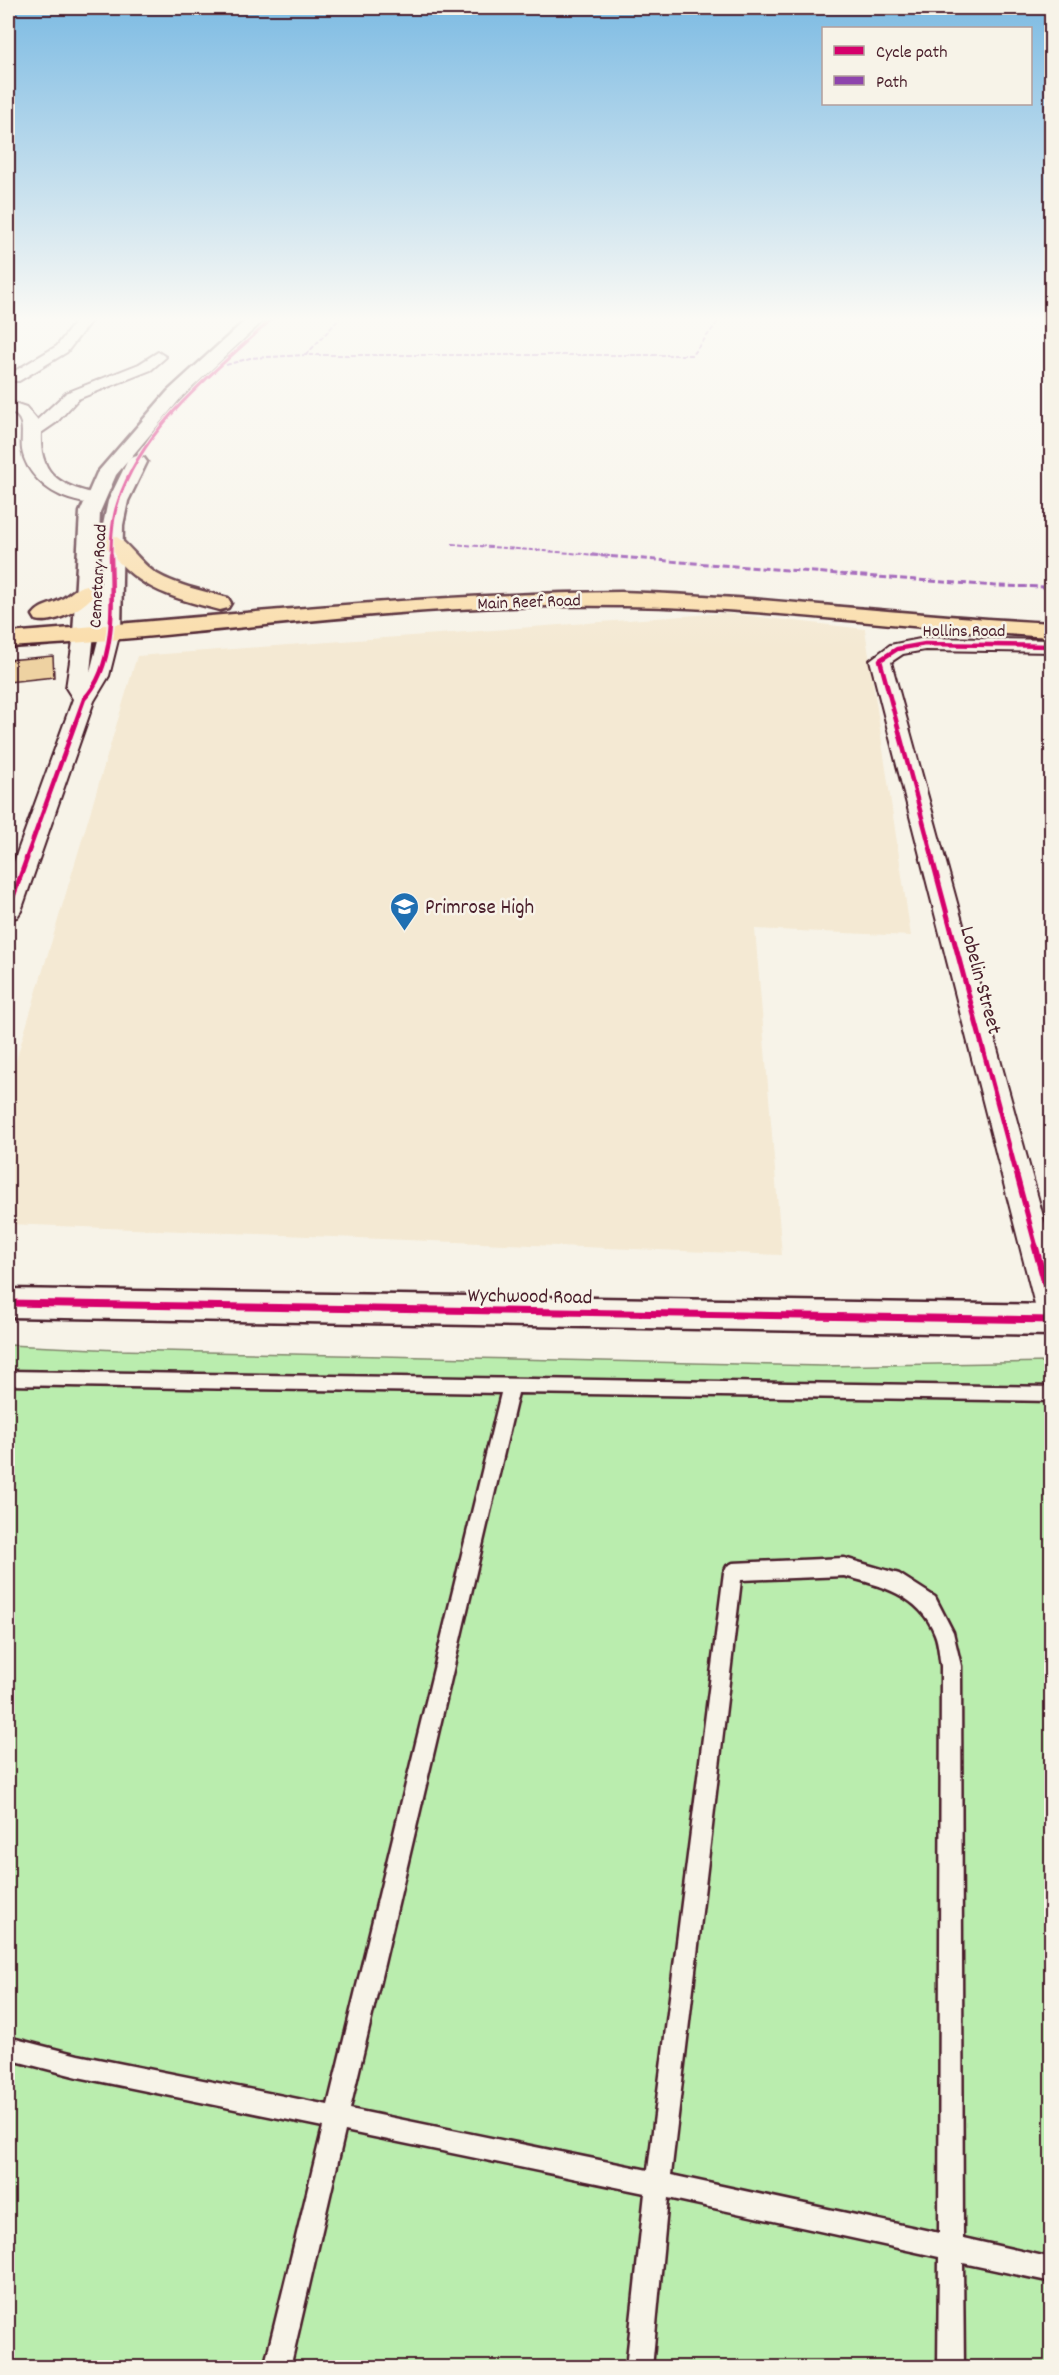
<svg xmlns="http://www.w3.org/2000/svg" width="1059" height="2375" viewBox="0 0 1059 2375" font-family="Dekko,sans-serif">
	<rect width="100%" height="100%" fill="#f7f3e8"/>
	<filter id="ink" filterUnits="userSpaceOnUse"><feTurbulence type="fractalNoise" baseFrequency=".0167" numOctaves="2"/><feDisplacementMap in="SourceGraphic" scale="12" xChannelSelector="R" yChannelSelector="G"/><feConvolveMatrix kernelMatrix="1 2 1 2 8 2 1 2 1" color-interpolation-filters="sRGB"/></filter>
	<g filter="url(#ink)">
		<path fill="#f4e9d3" d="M724,613L865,629L911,936L755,929L782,1255L8,1224V1087L137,656Z"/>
		<path fill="#baedae" stroke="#82866c" stroke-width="1.5" d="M8,1345L118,1350L822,1366L1051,1362V2367L8,2368Z"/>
		<path fill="#eed2a2" stroke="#4a1f2b" stroke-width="1.5" d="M53,656L54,677L8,682V660Z"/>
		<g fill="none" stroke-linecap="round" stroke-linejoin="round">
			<defs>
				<path id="service" d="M8,1371L1052,1387V1401L518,1393L350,2109L648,2170L724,1572L727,1566L733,1563L844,1558L899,1574L935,1597L953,1632L961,1666L963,2238L1052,2258V2282L963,2263L964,2368H938L939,2257L668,2198L652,2368H626L645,2193L345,2131L290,2368H264L323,2127L78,2077L8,2059V2037L78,2055L328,2105L501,1393L8,1385ZM844,1576C880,1585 920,1595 935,1634C939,1644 939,1656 941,1666L939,2233L671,2175L741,1580Z"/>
				<path id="minor" d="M78,318H93L67,352L19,381H8V375L57,346Z
					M158,352L166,357L151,370L78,399L57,422L41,433C39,477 62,486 100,495L103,499L100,503C90,505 79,502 69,499C47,492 26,473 22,450C20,434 28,418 8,411V401L26,407L37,420L66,393L139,364Z
					M110,626L117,628L120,632L109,676L94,701L21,911L17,917L8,919V878L73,699L66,688L74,634L77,630H91L94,634L90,672L100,632L103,628Z
					M925,638L1052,640V652L925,650L903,654L891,662L1052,1249V1322L1041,1318L1036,1309L870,660L890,645Z"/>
				<path id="tertiary" d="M248,318H266L180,399L116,475L100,512L95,634L92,639L84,641L76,639L73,634L80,512L97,473L168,391Z
					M137,456L144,458L147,462L128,501L123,525L121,632L118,637L110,639L102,637L99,632L103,525L108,501L127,462L130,458Z
					M8,1289L1052,1305V1335L8,1317Z"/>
				<path id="primary" d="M112,535C125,538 141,565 157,574C178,586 204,591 228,598L231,603L228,608L220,610C168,597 133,587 102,541L105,537Z
					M86,585L94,586L97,591C86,607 56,625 36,620L33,615C39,606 51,605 60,600C69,596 75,587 86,585Z
					M621,592C765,596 908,616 1052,623V637C943,631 835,617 726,610C667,606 607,605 548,606C367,608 188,638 8,647V633C212,617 416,594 621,592Z"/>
			</defs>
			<use href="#service" stroke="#4a1f2b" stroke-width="5"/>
			<use href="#minor" stroke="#4a1f2b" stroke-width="4"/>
			<use href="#tertiary" stroke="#4a1f2b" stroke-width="5"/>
			<use href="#primary" stroke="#4a1f2b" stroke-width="5"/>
			<use href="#service" fill="#f7f3e8" fill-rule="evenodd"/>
			<use href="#minor" fill="#f7f3e8" fill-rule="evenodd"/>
			<use href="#tertiary" fill="#f7f3e8" fill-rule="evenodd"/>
			<use href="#primary" fill="#faddab" fill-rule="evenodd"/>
			<path stroke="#8e44ad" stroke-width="2" stroke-dasharray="5 2" stroke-linecap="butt" d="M306,355L340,318
				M226,365L250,358L306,355H692L721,318
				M452,544L610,556"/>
			<path stroke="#8e44ad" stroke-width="3" stroke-dasharray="7 3" stroke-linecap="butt" d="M591,555L995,586L1052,587"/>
			<defs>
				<path id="cycleway-far3" d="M111,556C111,538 112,519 118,502C143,425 216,371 273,318"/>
				<path id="cycleway-far2" d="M26,859L84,699C117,665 112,598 111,555
					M933,859L880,660L897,649L925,644L1052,646"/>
				<path id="cycleway-far1" d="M932,858L1036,1247
					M8,911L27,858"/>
				<path id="cycleway" d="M1035,1246L1052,1309
					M8,1303L1052,1320"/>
			</defs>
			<use href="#cycleway-far3" stroke="#f7f3e8" stroke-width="5"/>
			<use href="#cycleway-far2" stroke="#f7f3e8" stroke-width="8"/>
			<use href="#cycleway-far1" stroke="#f7f3e8" stroke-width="9"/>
			<use href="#cycleway" stroke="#f7f3e8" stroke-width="10"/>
			<use href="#cycleway-far3" stroke="#d6006c" stroke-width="3"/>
			<use href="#cycleway-far2" stroke="#d6006c" stroke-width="4.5"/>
			<use href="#cycleway-far1" stroke="#d6006c" stroke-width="5"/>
			<use href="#cycleway" stroke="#d6006c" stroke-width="7"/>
		</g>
	</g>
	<linearGradient id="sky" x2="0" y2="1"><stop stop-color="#7dbbe3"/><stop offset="0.49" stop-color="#fbfaf5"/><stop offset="1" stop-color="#fbfaf5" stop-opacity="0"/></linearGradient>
	<rect width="1059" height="651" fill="url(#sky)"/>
	<defs>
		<symbol id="school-pin" viewBox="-11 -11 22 30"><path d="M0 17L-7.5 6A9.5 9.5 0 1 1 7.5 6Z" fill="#1f6fb2" stroke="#f7f3e8"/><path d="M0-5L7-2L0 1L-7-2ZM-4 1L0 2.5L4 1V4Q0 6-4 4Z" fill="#fff"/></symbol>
	</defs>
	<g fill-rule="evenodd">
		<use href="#school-pin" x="388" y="890" width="33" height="45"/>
	</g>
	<g text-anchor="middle" stroke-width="5" stroke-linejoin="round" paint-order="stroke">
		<g font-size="18" fill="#4a1f2b" stroke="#f7f3e8">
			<text transform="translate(97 576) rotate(-87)" y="6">Cemetary Road</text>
			<text transform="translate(529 601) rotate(-2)" y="6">Main Reef Road</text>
			<text x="964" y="636">Hollins Road</text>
		</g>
		<g font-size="21" fill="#4a1f2b" stroke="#f7f3e8" text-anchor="start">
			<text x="425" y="913">Primrose High</text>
		</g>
		<g font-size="21" fill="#4a1f2b" stroke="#f7f3e8">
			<text transform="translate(982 980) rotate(75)" y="7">Lobelin Street</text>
			<text transform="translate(530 1295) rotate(1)" y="7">Wychwood Road</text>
		</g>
	</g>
	<rect width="1059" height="2375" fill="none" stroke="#f7f3e8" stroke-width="30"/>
	<rect x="15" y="15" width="1029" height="2345" fill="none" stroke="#4a1f2b" stroke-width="2" filter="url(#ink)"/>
	<rect x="822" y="27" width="210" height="78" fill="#f7f3e8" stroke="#b29e9c" stroke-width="1.5"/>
	<rect x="834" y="46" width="30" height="9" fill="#d6006c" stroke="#b29e9c" stroke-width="1.5"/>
	<text x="876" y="57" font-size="18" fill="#4a1f2b">Cycle path</text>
	<rect x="834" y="76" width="30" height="9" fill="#8e44ad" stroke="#b29e9c" stroke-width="1.5"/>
	<text x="876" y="87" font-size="18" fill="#4a1f2b">Path</text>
</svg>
